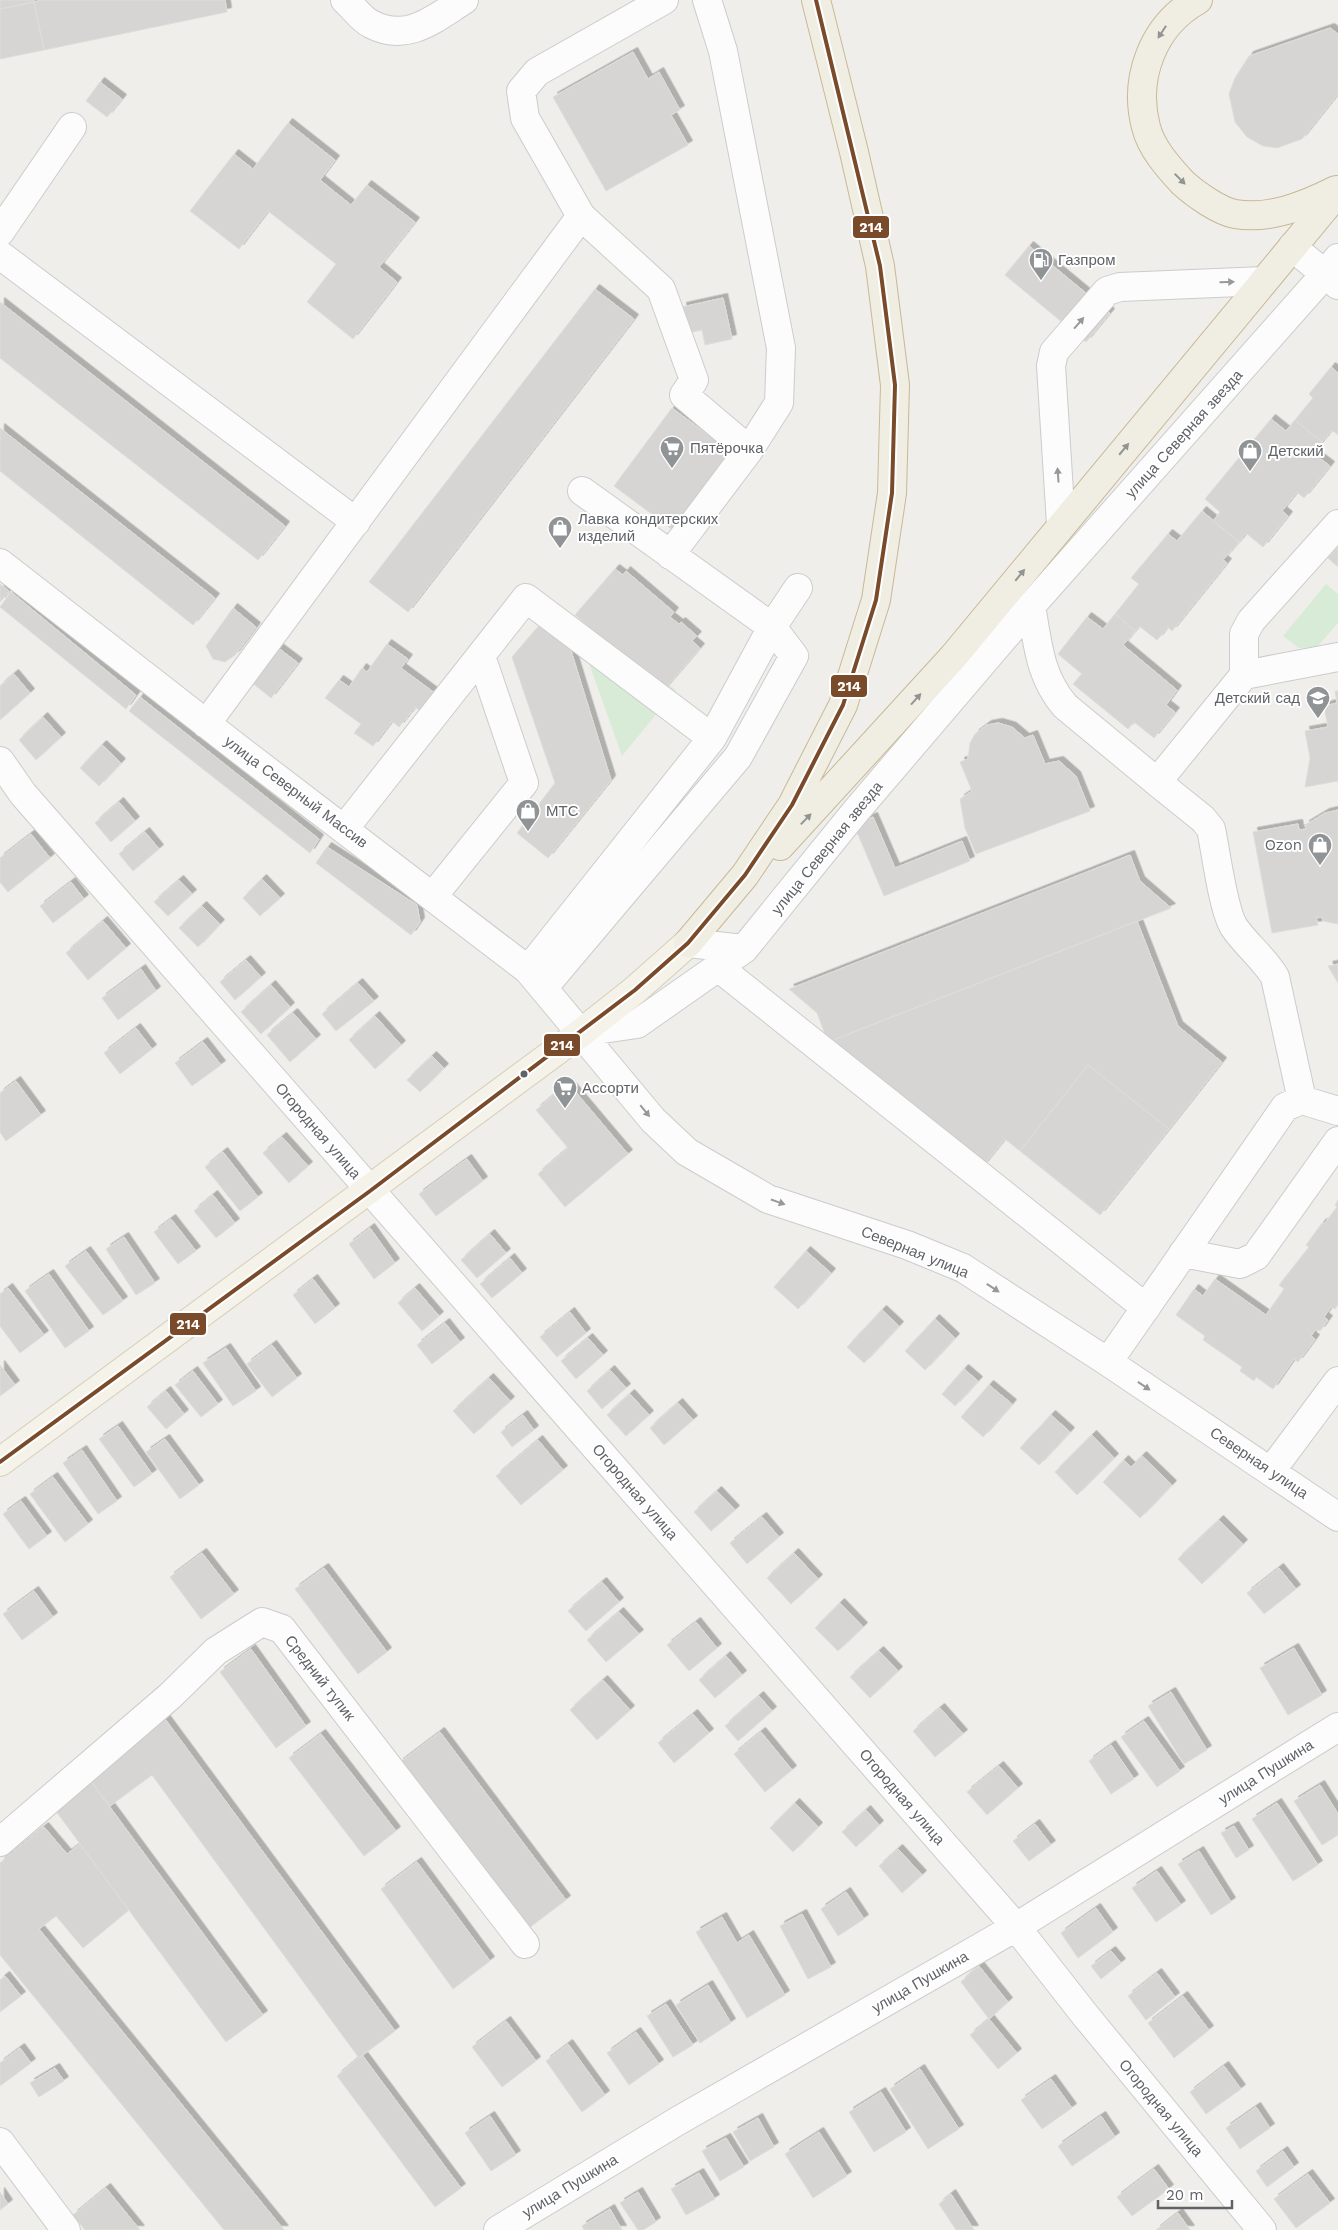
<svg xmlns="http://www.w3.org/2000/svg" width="1338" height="2230" viewBox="0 0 1338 2230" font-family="'Work Sans',sans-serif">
	<defs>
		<filter id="shadow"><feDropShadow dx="4.5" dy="-4.5" stdDeviation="0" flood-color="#0004"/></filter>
	</defs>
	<rect width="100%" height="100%" fill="#efeeea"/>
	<path fill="#d8ebd6" d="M1326,584L1338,594V623L1317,647L1299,648L1283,636Z
		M589,628L676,690L622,756L580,638Z"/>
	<path fill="#d6d5d3" stroke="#deddd9" filter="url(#shadow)" d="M0,0H34V2L0,9Z
		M42,0H225L227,12L44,50L34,2Z
		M34,2L44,50L0,59V9Z
		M1330,28L1338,34V94L1302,139L1277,148L1263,146L1247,137L1235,122L1229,94L1235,78L1249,56Z
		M633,52L648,79L659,72L680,110L671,115L688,145L606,191L553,97Z
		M100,82L122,99L107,117L86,101Z
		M288,123L335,160L320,180L351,205L367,185L415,222L379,267L397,282L353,339L307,302L336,264L268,211L239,249L190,211L234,154L253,169Z
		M1029,246L1110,313L1086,342L1005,275Z
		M595,289L634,319L408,612L369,582Z
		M723,298L732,339L705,345L702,330L688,333L682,307Z
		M0,302L285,526L258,560L0,358Z
		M1331,367L1338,373V435L1332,430L1322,442L1295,420L1313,398L1309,394Z
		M672,408L731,452L673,530L614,486Z
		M1271,419L1286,431L1295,420L1322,442L1313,453L1330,466L1304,498L1297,492L1282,511L1288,516L1263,547L1246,533L1239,542L1213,521L1220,512L1205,499Z
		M0,428L215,598L193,625L0,471Z
		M1202,511L1239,542L1223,560L1227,563L1172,631L1168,627L1157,640L1139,626L1135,631L1115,614L1139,584L1131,578L1168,534L1177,541Z
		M1338,547V567L1328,558Z
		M615,569L623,575L626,571L674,612L670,617L679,624L681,622L697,636L692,641L700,648L663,691L575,615Z
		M0,584L9,591L0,602Z
		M11,592L136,695L126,709L0,607Z
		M233,608L256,627L235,655L225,662L213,659L206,646Z
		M1115,614L1135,631L1123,645L1177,690L1166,705L1175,712L1154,738L1134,722L1128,729L1073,684L1082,674L1058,654L1087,617L1103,629Z
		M543,621L568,641L611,780L548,858L517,833L555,783L512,657Z
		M273,644L298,663L271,698L246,678Z
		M387,644L408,659L401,668L436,694L422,712L415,707L399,727L392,721L373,746L354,733L361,724L325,698L339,680L349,687L362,668L367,672Z
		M14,674L30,693L0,720V686Z
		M1335,691H1338V781L1305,787L1310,758L1305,731L1328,727L1324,706L1337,703Z
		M140,697L319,839L310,853L129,711Z
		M43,717L61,737L36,760L19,740Z
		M998,723L1012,727L1025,738L1033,735L1045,764L1059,761L1076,776L1090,811L976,854L965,828L960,799L972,791L960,762L968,759L970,743L975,734L987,725Z
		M102,745L121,763L99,786L80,768Z
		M119,802L135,821L111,842L95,823Z
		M1338,810V924L1323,921L1322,917L1316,918L1318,925L1272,933L1253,832L1298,824L1299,830L1306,829L1305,825L1325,813Z
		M873,817L895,868L962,841L970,861L884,896L854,825Z
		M145,832L159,849L133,871L119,854Z
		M31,834L50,858L8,892L0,882V858Z
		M327,847L417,905L420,922L411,935L316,863Z
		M1130,855L1140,881L1171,908L828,1042L817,1013L789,989Z
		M262,879L280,898L260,916L243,898Z
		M179,880L192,894L168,916L154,902Z
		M71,882L84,899L53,923L40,906Z
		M202,906L220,924L198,947L179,928Z
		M103,921L126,948L88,980L66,953Z
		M1137,921L1178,1026L1222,1062L1169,1129L1088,1065L1020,1151L1005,1139L983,1166L828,1042Z
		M246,960L261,977L235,1000L220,982Z
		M1338,964V983L1328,966Z
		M141,969L156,991L118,1020L102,998Z
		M358,983L374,1001L336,1031L322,1014Z
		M271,985L290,1007L261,1034L241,1012Z
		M293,1013L316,1039L290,1062L267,1035Z
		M375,1016L401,1045L375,1069L349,1040Z
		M136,1028L152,1049L120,1074L104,1053Z
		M203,1042L221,1065L192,1086L175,1063Z
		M432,1056L444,1068L420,1092L407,1080Z
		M1088,1065L1169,1129L1100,1215L1020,1151Z
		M16,1081L41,1115L6,1141L0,1132V1093Z
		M568,1083L628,1154L565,1207L538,1174L568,1148L536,1110Z
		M282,1137L308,1166L289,1183L263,1153Z
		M223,1152L258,1197L240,1211L205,1167Z
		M467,1159L483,1181L436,1216L419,1194Z
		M213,1195L235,1223L216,1238L194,1211Z
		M1338,1200V1305L1335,1309L1331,1307L1324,1317L1328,1320L1320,1331L1316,1329L1311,1336L1315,1339L1298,1362L1294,1359L1273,1389L1256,1377L1254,1381L1240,1371L1242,1367L1203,1340L1205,1336L1176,1315L1194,1289L1203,1296L1215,1279L1266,1315L1284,1289L1279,1285L1309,1247L1306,1245L1322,1223L1324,1224L1337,1207L1335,1205Z
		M171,1219L196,1251L178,1264L154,1232Z
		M370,1228L395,1263L374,1279L349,1244Z
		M490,1234L506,1253L477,1278L461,1260Z
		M124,1237L155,1283L136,1295L106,1249Z
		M86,1251L123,1301L103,1315L65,1266Z
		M806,1251L831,1273L798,1309L774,1287Z
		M510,1258L522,1273L492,1298L480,1284Z
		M49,1274L89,1331L65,1348L25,1291Z
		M313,1279L335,1308L315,1324L293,1295Z
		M8,1288L44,1335L20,1353L0,1326V1294Z
		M415,1288L439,1316L422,1331L398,1303Z
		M882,1310L899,1326L864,1363L847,1347Z
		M570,1312L586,1333L557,1357L540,1337Z
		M935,1319L955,1338L925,1370L905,1351Z
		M445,1323L460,1342L432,1364L417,1345Z
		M588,1338L603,1355L576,1379L561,1361Z
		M272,1345L297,1378L272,1397L247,1364Z
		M226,1348L256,1391L233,1406L203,1363Z
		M0,1365L15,1385L0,1396Z
		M964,1369L978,1381L955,1406L942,1394Z
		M610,1370L626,1388L602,1409L587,1391Z
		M193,1371L218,1404L201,1417L175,1385Z
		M489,1378L510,1401L474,1434L453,1411Z
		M989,1385L1012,1404L983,1437L961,1417Z
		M166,1391L184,1414L166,1429L147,1407Z
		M630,1394L649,1415L626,1436L607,1415Z
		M678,1403L693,1420L664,1445L650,1428Z
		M523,1415L534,1430L512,1447L501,1432Z
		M1051,1415L1070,1432L1039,1465L1020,1448Z
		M118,1426L152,1474L134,1487L99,1439Z
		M1092,1435L1114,1458L1077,1495L1055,1472Z
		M165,1439L199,1485L180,1499L146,1452Z
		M538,1440L563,1470L521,1505L496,1476Z
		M82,1450L117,1501L98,1514L63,1463Z
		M1142,1456L1172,1485L1140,1518L1103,1482L1124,1460L1131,1467Z
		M53,1477L88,1524L65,1542L30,1494Z
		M717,1491L735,1510L711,1531L694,1512Z
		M21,1501L47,1536L29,1549L3,1514Z
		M762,1517L779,1537L747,1564L730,1543Z
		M1219,1520L1243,1544L1202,1584L1178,1559Z
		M202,1553L234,1594L201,1619L170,1577Z
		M794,1553L818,1579L791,1604L767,1578Z
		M324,1568L387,1652L358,1674L295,1589Z
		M1279,1568L1296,1589L1264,1614L1247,1593Z
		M602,1582L619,1602L586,1631L568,1611Z
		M34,1591L53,1617L22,1640L3,1614Z
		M840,1603L863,1627L838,1651L815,1628Z
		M619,1612L639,1634L606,1662L587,1640Z
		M696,1622L717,1648L689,1671L667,1645Z
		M1294,1648L1322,1695L1288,1715L1260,1668Z
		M251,1649L306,1726L276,1748L220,1672Z
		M879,1651L898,1671L870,1698L850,1677Z
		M726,1656L742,1675L715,1698L699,1680Z
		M603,1680L630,1710L597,1740L570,1710Z
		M1171,1692L1207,1750L1184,1764L1148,1706Z
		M759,1696L772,1711L738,1741L725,1726Z
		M940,1708L963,1734L935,1757L913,1731Z
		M693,1714L709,1733L674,1763L658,1743Z
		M165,1719L395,2031L359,2058L152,1775L110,1806L87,1776Z
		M1144,1721L1180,1771L1157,1787L1121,1737Z
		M440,1732L566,1900L525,1931L399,1763Z
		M761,1732L792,1770L765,1792L734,1754Z
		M321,1734L396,1831L364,1856L289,1758Z
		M1111,1745L1134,1779L1111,1794L1089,1761Z
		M999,1766L1018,1788L987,1815L967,1792Z
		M87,1776L263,2015L226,2042L50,1803Z
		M1320,1785L1338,1814V1835L1322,1845L1294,1801Z
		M795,1803L818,1827L793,1852L770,1828Z
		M1277,1803L1318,1865L1293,1881L1252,1819Z
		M866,1810L879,1825L856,1847L842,1832Z
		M1035,1824L1051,1845L1029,1861L1013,1841Z
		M1234,1826L1249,1850L1236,1858L1221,1833Z
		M44,1827L67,1854L80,1844L129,1910L83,1948L56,1916L39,1929L284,2230H224L0,1955V1863Z
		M898,1849L922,1875L902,1893L879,1866Z
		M1199,1851L1231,1902L1211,1915L1178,1864Z
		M417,1862L490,1961L453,1989L381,1889Z
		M1157,1871L1181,1905L1156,1922L1132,1888Z
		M846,1892L864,1919L838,1936L821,1909Z
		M1096,1908L1113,1932L1078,1958L1061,1933Z
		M802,1914L831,1967L808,1979L780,1926Z
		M722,1917L737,1943L749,1935L785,1995L747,2018L696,1932Z
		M1111,1951L1121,1963L1101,1979L1091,1966Z
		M979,1966L1008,2002L989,2019L961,1982Z
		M1157,1973L1175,1997L1146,2020L1128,1996Z
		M5,1976L21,1996L0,2012V1980Z
		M708,1985L731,2023L700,2043L676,2005Z
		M1183,1996L1209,2030L1174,2058L1148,2023Z
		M666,2004L693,2045L673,2057L647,2016Z
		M989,2019L1017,2053L998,2069L970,2035Z
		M506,2021L536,2061L502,2087L472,2047Z
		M636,2032L659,2064L629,2085L607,2053Z
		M568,2044L605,2095L582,2112L546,2061Z
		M20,2048L31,2063L0,2086V2063Z
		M362,2055L461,2188L435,2207L337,2076Z
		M1224,2066L1241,2089L1206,2114L1190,2092Z
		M55,2068L64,2081L39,2097L30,2083Z
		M920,2069L959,2129L928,2149L890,2089Z
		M1051,2079L1072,2108L1042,2129L1021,2100Z
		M881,2092L906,2132L874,2152L849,2112Z
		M1256,2107L1270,2128L1240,2149L1226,2128Z
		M490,2116L516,2155L491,2171L465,2133Z
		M1101,2116L1115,2137L1072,2166L1058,2146Z
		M758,2118L774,2147L750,2161L733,2132Z
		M819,2132L847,2176L813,2198L785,2154Z
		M726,2138L744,2167L720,2181L702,2151Z
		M1283,2151L1294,2167L1267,2187L1256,2171Z
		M1154,2169L1169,2189L1132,2216L1117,2197Z
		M699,2173L715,2199L686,2215L671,2189Z
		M1308,2174L1330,2203L1296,2228L1274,2199Z
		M106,2188L140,2230H85L73,2215Z
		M0,2192L8,2204L0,2210Z
		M638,2192L656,2222L643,2230H638L620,2203Z
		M951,2194L974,2230H956L939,2204Z
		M610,2209L622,2230H584L582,2226Z
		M1178,2213L1190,2230H1156Z"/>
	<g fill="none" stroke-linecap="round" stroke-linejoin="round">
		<defs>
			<path id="minor" d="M345,0C353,7 361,19 371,24C407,43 434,19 464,0
				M664,0L537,72L521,91L525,118L581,216L661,289L694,380L684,395L749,450L670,555
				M707,0L723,51L781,348L779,403L749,450
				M0,232L72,127
				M1292,247L1325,274L1338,258
				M0,255L356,522
				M1061,524L1051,366L1054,352L1107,291L1120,287L1264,281
				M0,563L244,753L528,970L653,1120L687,1152L768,1199L907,1245L963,1268L1108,1362L1338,1517
				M1031,606C1038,644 1039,675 1065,706L1157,782L1244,675V634L1251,621L1338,524
				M1244,675L1338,657
				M206,724L581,216
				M0,761L23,794L1016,1927L1085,2015L1262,2230
				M1157,782L1203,819L1211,829C1216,852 1223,910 1234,927C1246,945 1264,958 1275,977L1302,1100
				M344,829L526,598L712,738
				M433,896L524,783L481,656
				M688,943L744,949
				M718,967L1146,1308
				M528,970L712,738L772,627L582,491
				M544,987L738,757L794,656L772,627L798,588
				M582,1032L637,1024L744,949L856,811L1031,606L1325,274L1338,285
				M1183,1253L1240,1264L1256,1256L1338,1141
				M1108,1362L1285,1107L1302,1100L1338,1111
				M1271,1471L1338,1381
				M0,1842L170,1696L216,1651L262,1622L282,1629L525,1944
				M0,2142L66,2230
				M498,2230L676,2122L1016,1927L1338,1727"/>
			<path id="major" d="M0,1462L582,1032L635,990L688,943"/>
			<path id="highway" d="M1198,0C1153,25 1133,78 1146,127C1151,148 1169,168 1183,183C1195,194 1219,211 1235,214C1270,220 1306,205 1336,190
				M780,846L953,657L1338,192
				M688,943L745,875L792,805L843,705L876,600L892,493L895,385L880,266L854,152L816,0"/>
		</defs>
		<use href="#minor" stroke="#cbcccc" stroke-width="30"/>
		<use href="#major" stroke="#d7ceb8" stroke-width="30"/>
		<use href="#highway" stroke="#c8b996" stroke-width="30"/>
		<use href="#minor" stroke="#fdfcfc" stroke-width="28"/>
		<use href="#major" stroke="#f4f2e9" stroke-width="28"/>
		<use href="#highway" stroke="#f0ede3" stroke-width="28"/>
		<defs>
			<path id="bus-1" d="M0,1462L370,1191L635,990L688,943L745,875L792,805L843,705L876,600L892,493L895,385L880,266L816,0"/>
		</defs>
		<use href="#bus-1" stroke="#fff" stroke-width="8"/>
		<use href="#bus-1" stroke="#7a4b2a" stroke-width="4"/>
	</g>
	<defs><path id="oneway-solid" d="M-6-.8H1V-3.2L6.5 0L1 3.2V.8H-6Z" transform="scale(1.25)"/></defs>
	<g fill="#929393">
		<use href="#oneway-solid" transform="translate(1162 32) rotate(123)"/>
		<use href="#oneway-solid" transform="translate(1180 179) rotate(45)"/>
		<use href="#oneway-solid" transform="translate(1124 449) rotate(-50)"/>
		<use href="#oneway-solid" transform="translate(1020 575) rotate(-51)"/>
		<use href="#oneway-solid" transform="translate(916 699) rotate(-48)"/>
		<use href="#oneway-solid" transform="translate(806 819) rotate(-46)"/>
	</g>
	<g fill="#96999c">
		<use href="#oneway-solid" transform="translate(1227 282) rotate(-2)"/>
		<use href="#oneway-solid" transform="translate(1079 323) rotate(-49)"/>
		<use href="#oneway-solid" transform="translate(1058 475) rotate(-94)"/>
		<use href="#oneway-solid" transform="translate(645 1111) rotate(51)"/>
		<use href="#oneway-solid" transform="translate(778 1202) rotate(19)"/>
		<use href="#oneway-solid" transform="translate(993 1288) rotate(33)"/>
		<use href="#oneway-solid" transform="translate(1144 1386) rotate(34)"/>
	</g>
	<defs>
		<symbol id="fuel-pin" viewBox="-11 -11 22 30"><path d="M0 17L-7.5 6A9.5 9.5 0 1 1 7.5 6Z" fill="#919496" stroke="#fff"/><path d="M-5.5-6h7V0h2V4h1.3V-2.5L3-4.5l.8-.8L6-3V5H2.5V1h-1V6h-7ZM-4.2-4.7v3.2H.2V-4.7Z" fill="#fff"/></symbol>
		<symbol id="supermarket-pin" viewBox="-11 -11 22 30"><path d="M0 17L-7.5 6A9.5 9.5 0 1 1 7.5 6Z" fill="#919496" stroke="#fff"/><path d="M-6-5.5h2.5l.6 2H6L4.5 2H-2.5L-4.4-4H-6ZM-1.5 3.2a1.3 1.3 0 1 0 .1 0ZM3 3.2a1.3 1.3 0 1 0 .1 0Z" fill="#fff"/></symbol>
		<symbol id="shop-pin" viewBox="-11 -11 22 30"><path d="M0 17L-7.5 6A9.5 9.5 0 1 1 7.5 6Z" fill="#919496" stroke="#fff"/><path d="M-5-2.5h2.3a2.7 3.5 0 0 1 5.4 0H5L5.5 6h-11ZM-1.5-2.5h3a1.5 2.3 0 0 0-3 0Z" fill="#fff"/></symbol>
		<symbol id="school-pin" viewBox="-11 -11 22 30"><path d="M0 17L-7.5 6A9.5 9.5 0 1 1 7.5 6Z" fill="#919496" stroke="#fff"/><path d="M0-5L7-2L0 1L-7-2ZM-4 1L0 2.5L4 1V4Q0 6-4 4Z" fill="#fff"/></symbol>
	</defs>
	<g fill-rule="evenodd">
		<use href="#fuel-pin" x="1027" y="246" width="28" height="38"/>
		<use href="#supermarket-pin" x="658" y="434" width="28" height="38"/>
		<use href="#shop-pin" x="1236" y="437" width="28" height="38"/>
		<use href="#shop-pin" x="546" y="514" width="28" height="38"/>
		<use href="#school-pin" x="1304" y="684" width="28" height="38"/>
		<use href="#shop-pin" x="514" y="797" width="28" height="38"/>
		<use href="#shop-pin" x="1306" y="831" width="28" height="38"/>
		<use href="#supermarket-pin" x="551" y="1074" width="28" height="38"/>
	</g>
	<circle fill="#5f6368" stroke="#fff" stroke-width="2" cx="524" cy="1074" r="4.5"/>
	<g text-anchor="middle" stroke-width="4" stroke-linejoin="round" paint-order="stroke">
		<g font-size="15" fill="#5f6368" stroke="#fff" text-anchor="start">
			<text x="1058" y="265">Газпром</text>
			<text x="690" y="453">Пятёрочка</text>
			<text x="1268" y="456">Детский</text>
			<text x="578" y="524">Лавка кондитерских<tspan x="578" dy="17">изделий</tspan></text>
			<text x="1300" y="703" text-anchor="end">Детский сад</text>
			<text x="546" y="816">МТС</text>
			<text x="1302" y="850" text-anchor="end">Ozon</text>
			<text x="582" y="1093">Ассорти</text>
		</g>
		<g font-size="15" fill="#5f6368" stroke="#fff">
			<text transform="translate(1184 434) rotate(-48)" y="5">улица Северная звезда</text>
			<text transform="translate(296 792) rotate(37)" y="5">улица Северный Массив</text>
			<text transform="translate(827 848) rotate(-51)" y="5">улица Северная звезда</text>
			<text transform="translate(318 1131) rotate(49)" y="5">Огородная улица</text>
			<text transform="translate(915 1252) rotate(22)" y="5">Северная улица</text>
			<text transform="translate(1259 1463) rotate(34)" y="5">Северная улица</text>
			<text transform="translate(635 1492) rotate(49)" y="5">Огородная улица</text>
			<text transform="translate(320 1678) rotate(52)" y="5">Средний тупик</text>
			<text transform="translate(1266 1772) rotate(-32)" y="5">улица Пушкина</text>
			<text transform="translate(902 1797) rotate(49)" y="5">Огородная улица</text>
			<text transform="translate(920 1982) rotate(-30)" y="5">улица Пушкина</text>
			<text transform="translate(1161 2108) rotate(50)" y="5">Огородная улица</text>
			<text transform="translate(570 2186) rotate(-31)" y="5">улица Пушкина</text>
		</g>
	</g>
	<g stroke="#fff" stroke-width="2">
		<rect x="852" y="215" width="38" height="24" rx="5" fill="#7a4b2a"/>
		<rect x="830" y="674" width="38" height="24" rx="5" fill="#7a4b2a"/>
		<rect x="543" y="1033" width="38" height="24" rx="5" fill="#7a4b2a"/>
		<rect x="169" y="1312" width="38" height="24" rx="5" fill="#7a4b2a"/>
	</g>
	<g font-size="14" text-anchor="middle" font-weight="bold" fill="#fff">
		<text x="871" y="232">214</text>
		<text x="849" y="691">214</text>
		<text x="562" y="1050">214</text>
		<text x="188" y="1329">214</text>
	</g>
	<path d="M1158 2200v8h74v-8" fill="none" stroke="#5f6368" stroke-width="2.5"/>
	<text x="1166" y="2200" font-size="15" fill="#5f6368" stroke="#ffffff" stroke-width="4" paint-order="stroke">20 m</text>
</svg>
